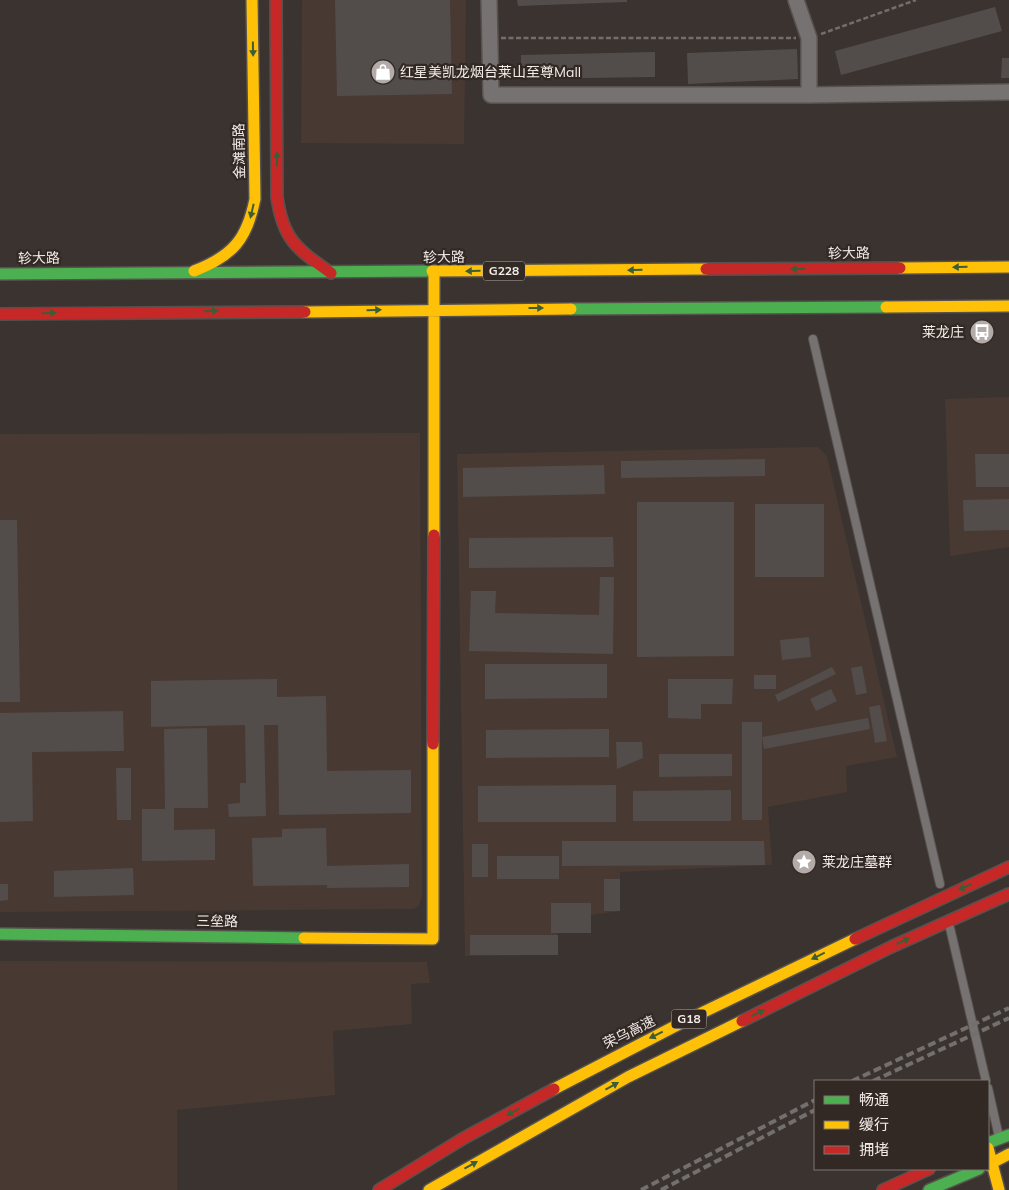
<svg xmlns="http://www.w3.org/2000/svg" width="1009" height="1190" viewBox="0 0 1009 1190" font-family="Mulish,'Noto Sans SC',sans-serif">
	<rect width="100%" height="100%" fill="#3a3330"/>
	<path fill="#493933" d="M302,0H466L464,144L301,143Z
		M1009,397V547L950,556L945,399Z
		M420,433L422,896L419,906L414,909L0,912V434Z
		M818,447L827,456L897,757L846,766L847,792L768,807L772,865L620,872V911L591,915L557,931L558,955L465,956L457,454Z
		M0,961L427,962L430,983L411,984L412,1024L333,1031L335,1095L177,1110V1190H0Z"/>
	<path fill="#524d4b" d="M335,0H450L452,94L337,96Z
		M517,0H627V2L518,6Z
		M995,7L1002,31L841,75L835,51Z
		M797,49L798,79L688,84L687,53Z
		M655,52V77L521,79V55Z
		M1002,58H1009V78H1001Z
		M975,454H1009V487H976Z
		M765,459V476L621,478V461Z
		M604,465L605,494L463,497V468Z
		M1009,499V530L964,531L963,500Z
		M637,502H734V656L637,657Z
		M755,504H824V577H755Z
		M0,520H17L20,702H0Z
		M613,537L614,567L469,568V538Z
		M600,577H614L613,654L469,651L471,591H496L495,613L599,615Z
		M809,637L811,657L782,660L780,640Z
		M485,664H607V698L485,699Z
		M862,666L867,693L856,695L851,668Z
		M832,667L836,674L778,702L775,695Z
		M754,675H776V689H754Z
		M277,679V697L326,696L327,771L411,770V813L279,815L278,725H264L266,816L229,817L228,804L240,803V783H246L245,725L151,727V681Z
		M668,679H733L732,704H701V719L668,718Z
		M831,689L837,701L816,711L810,699Z
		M880,705L887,741L875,743L869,707Z
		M123,711L124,751L32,752L33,821L0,822V713Z
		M868,718L870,729L764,749L762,737Z
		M742,722H762V820H742Z
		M207,728L208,808H174V830L215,829V860L142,861V809H165L164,729Z
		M609,729V757L486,758V730Z
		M616,742H642L643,758L617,769Z
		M659,754H732V776L659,777Z
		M116,768H131V820H117Z
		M616,785V822H478V786Z
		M731,790V821H633V791Z
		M326,828L327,866L409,864V887L327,888V885L253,886L252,838L282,837V829Z
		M562,841H764L765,865L562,866Z
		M472,844H488V877H472Z
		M497,856H559V879H497Z
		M133,868L134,895L54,897V871Z
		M604,879H620V911H604Z
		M0,884H8V900L0,901Z
		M551,903H591V933H551Z
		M470,935H558V955H470Z"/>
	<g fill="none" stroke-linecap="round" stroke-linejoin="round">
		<defs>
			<path id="lane" d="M813,339L940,884
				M950,928L986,1081
				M988,1088L999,1137"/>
			<path id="street" d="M489,0L491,95H809L1009,92
				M796,0L809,38V95"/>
			<path id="fast" d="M0,274L432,271
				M571,309L886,307
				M0,934L304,938
				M988,1143L1009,1135
				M929,1190L979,1169"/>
			<path id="slow" d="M900,268L1009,267
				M194,271C233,256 247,239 255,199L252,0
				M432,271L706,269
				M886,307L1009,306
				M305,312L571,309
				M434,535V272
				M304,938L433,939V744
				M554,1089L685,1021L855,939
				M988,1148L999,1190
				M988,1165L1009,1154
				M429,1190L628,1077L742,1021"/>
			<path id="jam" d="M276,0L277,197C283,240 297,249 331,273
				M706,269L900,268
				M0,314L305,312
				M433,744L434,535
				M855,939L1009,867
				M742,1021L891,947L1009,894
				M379,1190L464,1138L554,1089
				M883,1190L929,1169"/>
		</defs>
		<use href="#lane" stroke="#57514e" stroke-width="10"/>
		<use href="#street" stroke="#57514e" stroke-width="18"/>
		<use href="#fast" stroke="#57514e" stroke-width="14"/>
		<use href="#slow" stroke="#57514e" stroke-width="14"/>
		<use href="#jam" stroke="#57514e" stroke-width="14"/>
		<path stroke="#726e6c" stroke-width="2.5" stroke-dasharray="5 2.5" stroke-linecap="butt" d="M821,34L916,0
			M501,38H796"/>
		<use href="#lane" stroke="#757271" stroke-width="8"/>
		<use href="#street" stroke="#757271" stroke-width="15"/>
		<use href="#fast" stroke="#4caf50" stroke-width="11"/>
		<use href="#slow" stroke="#ffc107" stroke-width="11"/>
		<use href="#jam" stroke="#c62828" stroke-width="11"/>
		<path stroke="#736f6d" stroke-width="4" stroke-dasharray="8 4" stroke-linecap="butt" d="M852,1081L1009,1008
			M873,1081L1009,1018
			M641,1190L815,1100
			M661,1190L815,1110"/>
	</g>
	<defs><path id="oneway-solid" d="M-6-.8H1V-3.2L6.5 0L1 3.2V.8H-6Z" transform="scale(1.25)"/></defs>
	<g fill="#3c5e36">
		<use href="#oneway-solid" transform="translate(253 49) rotate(89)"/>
		<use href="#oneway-solid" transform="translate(277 159) rotate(-90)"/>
		<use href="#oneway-solid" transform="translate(252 211) rotate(103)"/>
		<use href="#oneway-solid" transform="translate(960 267) rotate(179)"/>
		<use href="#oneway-solid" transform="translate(798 269) rotate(179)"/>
		<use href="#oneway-solid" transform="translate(635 270) rotate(179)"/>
		<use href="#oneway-solid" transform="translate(473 271) rotate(179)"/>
		<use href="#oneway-solid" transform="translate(536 308)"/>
		<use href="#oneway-solid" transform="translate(374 310) rotate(-1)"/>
		<use href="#oneway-solid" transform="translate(211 311) rotate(-1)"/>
		<use href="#oneway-solid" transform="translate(49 313) rotate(-1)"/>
		<use href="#oneway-solid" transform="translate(965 887) rotate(156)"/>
		<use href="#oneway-solid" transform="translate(903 941) rotate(-24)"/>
		<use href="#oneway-solid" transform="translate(818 956) rotate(154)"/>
		<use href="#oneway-solid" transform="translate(758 1013) rotate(-26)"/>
		<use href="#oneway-solid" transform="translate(656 1035) rotate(154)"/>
		<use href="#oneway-solid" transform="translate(612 1086) rotate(-29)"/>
		<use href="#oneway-solid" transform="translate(513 1112) rotate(151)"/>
		<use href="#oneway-solid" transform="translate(471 1165) rotate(-29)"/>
	</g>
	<defs>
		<symbol id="shop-disc" viewBox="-11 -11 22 22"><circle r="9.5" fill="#b2aba8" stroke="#322824"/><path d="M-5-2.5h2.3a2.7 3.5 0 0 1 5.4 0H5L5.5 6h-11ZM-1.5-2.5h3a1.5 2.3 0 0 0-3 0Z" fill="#fff"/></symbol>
		<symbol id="bus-disc" viewBox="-11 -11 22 22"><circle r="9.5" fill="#b2aba8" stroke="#322824"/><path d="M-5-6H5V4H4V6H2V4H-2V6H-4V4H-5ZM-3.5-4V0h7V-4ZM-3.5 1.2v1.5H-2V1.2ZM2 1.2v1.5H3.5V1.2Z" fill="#fff"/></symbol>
		<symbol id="sight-disc" viewBox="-11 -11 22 22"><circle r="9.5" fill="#b2aba8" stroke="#322824"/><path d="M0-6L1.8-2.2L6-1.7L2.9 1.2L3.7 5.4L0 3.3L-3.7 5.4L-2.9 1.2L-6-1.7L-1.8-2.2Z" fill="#fff"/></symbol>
	</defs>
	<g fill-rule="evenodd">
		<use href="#shop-disc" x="369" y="58" width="28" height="28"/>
		<use href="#bus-disc" x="968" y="318" width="28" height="28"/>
		<use href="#sight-disc" x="790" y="848" width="28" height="28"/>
	</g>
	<g text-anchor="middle" stroke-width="4.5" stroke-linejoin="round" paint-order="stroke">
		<g fill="#322824" stroke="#b9b1ae" stroke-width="1">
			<rect x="483" y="261.5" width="42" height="19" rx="4"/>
			<rect x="671.5" y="1009.5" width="35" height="19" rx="4"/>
		</g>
		<g font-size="12" font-weight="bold" fill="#f3ece9">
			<text x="504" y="275">G228</text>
			<text x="689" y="1023">G18</text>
		</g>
		<g font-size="14" fill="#f3ece9" stroke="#322824" text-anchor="start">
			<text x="400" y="77">红星美凯龙烟台莱山至尊Mall</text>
			<text x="964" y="337" text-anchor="end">莱龙庄</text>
			<text x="822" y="867">莱龙庄墓群</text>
		</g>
		<g font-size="14" fill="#f3ece9" stroke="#322824">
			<text transform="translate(239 151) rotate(-91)" y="5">金滩南路</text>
			<text transform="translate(849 253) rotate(-1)" y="5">轸大路</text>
			<text transform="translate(444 257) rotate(-1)" y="5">轸大路</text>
			<text transform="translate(39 258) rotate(-1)" y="5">轸大路</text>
			<text transform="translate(217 921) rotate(1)" y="5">三垒路</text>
			<text transform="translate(629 1032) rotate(-26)" y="5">荣乌高速</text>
		</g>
	</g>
	<rect x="814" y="1080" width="175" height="90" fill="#322824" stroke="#7f7673"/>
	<rect x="824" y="1096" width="25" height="8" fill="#4caf50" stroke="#7f7673"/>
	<text x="859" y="1105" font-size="15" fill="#f3ece9">畅通</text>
	<rect x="824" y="1121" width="25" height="8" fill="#ffc107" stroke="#7f7673"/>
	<text x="859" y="1130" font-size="15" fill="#f3ece9">缓行</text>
	<rect x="824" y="1146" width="25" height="8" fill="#c62828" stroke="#7f7673"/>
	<text x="859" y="1155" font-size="15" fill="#f3ece9">拥堵</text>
</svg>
